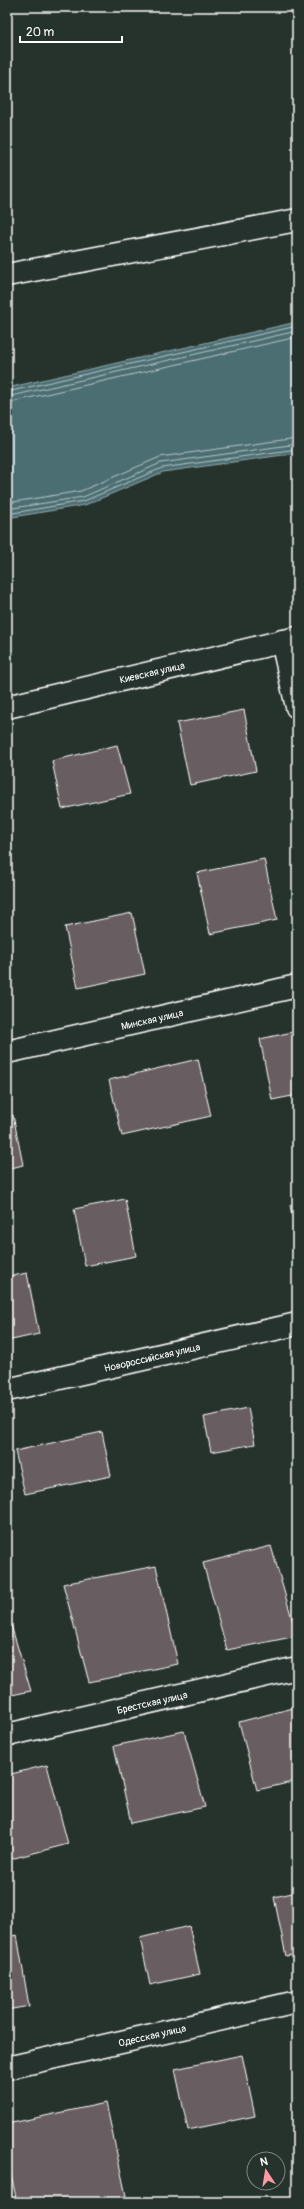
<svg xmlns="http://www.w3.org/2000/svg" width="304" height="2209" viewBox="0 0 304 2209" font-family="Pangolin,sans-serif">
	<rect width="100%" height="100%" fill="#26332d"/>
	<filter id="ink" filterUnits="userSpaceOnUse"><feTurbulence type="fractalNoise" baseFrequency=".025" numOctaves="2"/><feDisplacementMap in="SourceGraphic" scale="8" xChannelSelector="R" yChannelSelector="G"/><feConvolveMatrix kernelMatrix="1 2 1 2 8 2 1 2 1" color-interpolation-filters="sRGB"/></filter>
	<g filter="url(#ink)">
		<path fill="#4c6e73" stroke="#94a8ab" d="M297,322V453L163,472L85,505L7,518V388Z"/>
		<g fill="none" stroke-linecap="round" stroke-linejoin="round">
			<path stroke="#b7c5c7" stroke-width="1" d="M7,392L297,326
				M7,397L297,331
				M7,403L297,337
				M7,503L81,491L160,457L297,438
				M7,509L83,497L161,463L297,444
				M7,514L84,501L162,468L297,449"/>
		</g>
		<path fill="#685d60" stroke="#fff" d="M244,710L256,771L190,785L177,723Z
			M117,745L130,794L62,809L52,761Z
			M264,859L277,920L210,934L197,873Z
			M132,913L145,974L78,988L65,927Z
			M297,1031V1095L272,1100L260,1039Z
			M198,1059L211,1116L122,1136L109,1080Z
			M13,1115L23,1165L7,1169V1116Z
			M125,1199L136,1256L85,1266L74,1209Z
			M297,1204V1242L290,1205Z
			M27,1273L39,1334L7,1341V1277Z
			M248,1408L255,1444L211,1452L204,1417Z
			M102,1432L111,1476L25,1494L15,1451Z
			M271,1546L297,1636L227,1650L203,1563Z
			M156,1566L178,1664L89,1682L63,1584Z
			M7,1612L31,1691L7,1696Z
			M297,1707V1781L257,1790L239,1722Z
			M184,1731L205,1807L131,1823L114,1746Z
			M47,1765L68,1844L7,1860V1775Z
			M297,1892V1954L286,1956L274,1897Z
			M189,1926L200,1974L150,1985L140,1938Z
			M17,1935L29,2006L7,2010V1937Z
			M242,2055L255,2116L188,2130L175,2069Z
			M106,2103L126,2196L98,2202H17L7,2156V2124Z"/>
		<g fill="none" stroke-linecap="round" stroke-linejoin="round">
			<defs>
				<path id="minor" d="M7,275L297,220
					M282,641L297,707
					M7,707L297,638
					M7,1052L297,986
					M7,1390L297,1324
					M7,1735L297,1668
					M7,2068L297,2002"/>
			</defs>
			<use href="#minor" stroke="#fff" stroke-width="25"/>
			<use href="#minor" stroke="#26332d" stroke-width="22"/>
		</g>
	</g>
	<g text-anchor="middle" stroke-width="3" stroke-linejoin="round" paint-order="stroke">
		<g font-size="10" fill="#fff" stroke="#26332d">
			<text transform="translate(152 672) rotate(-13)" y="4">Киевская улица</text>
			<text transform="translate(152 1019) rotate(-13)" y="4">Минская улица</text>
			<text transform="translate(152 1357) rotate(-13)" y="4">Новороссийская улица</text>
			<text transform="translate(152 1702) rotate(-13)" y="4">Брестская улица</text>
			<text transform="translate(152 2035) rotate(-13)" y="4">Одесская улица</text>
		</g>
	</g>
	<rect width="304" height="2209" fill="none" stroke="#26332d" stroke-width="24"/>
	<rect x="12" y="12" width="280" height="2185" fill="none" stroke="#fff" stroke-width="1.5" filter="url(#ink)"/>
	<g transform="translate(266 2171) rotate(348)"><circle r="19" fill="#26332d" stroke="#7d8581"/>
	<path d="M0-3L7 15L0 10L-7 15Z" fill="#ff9aa2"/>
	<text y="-6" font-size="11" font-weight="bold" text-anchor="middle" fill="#ffffff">N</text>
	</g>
	<path d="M20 36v6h102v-6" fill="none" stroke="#ffffff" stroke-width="2"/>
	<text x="26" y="36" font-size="12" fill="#ffffff" stroke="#26332d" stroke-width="3" paint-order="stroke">20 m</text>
</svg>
